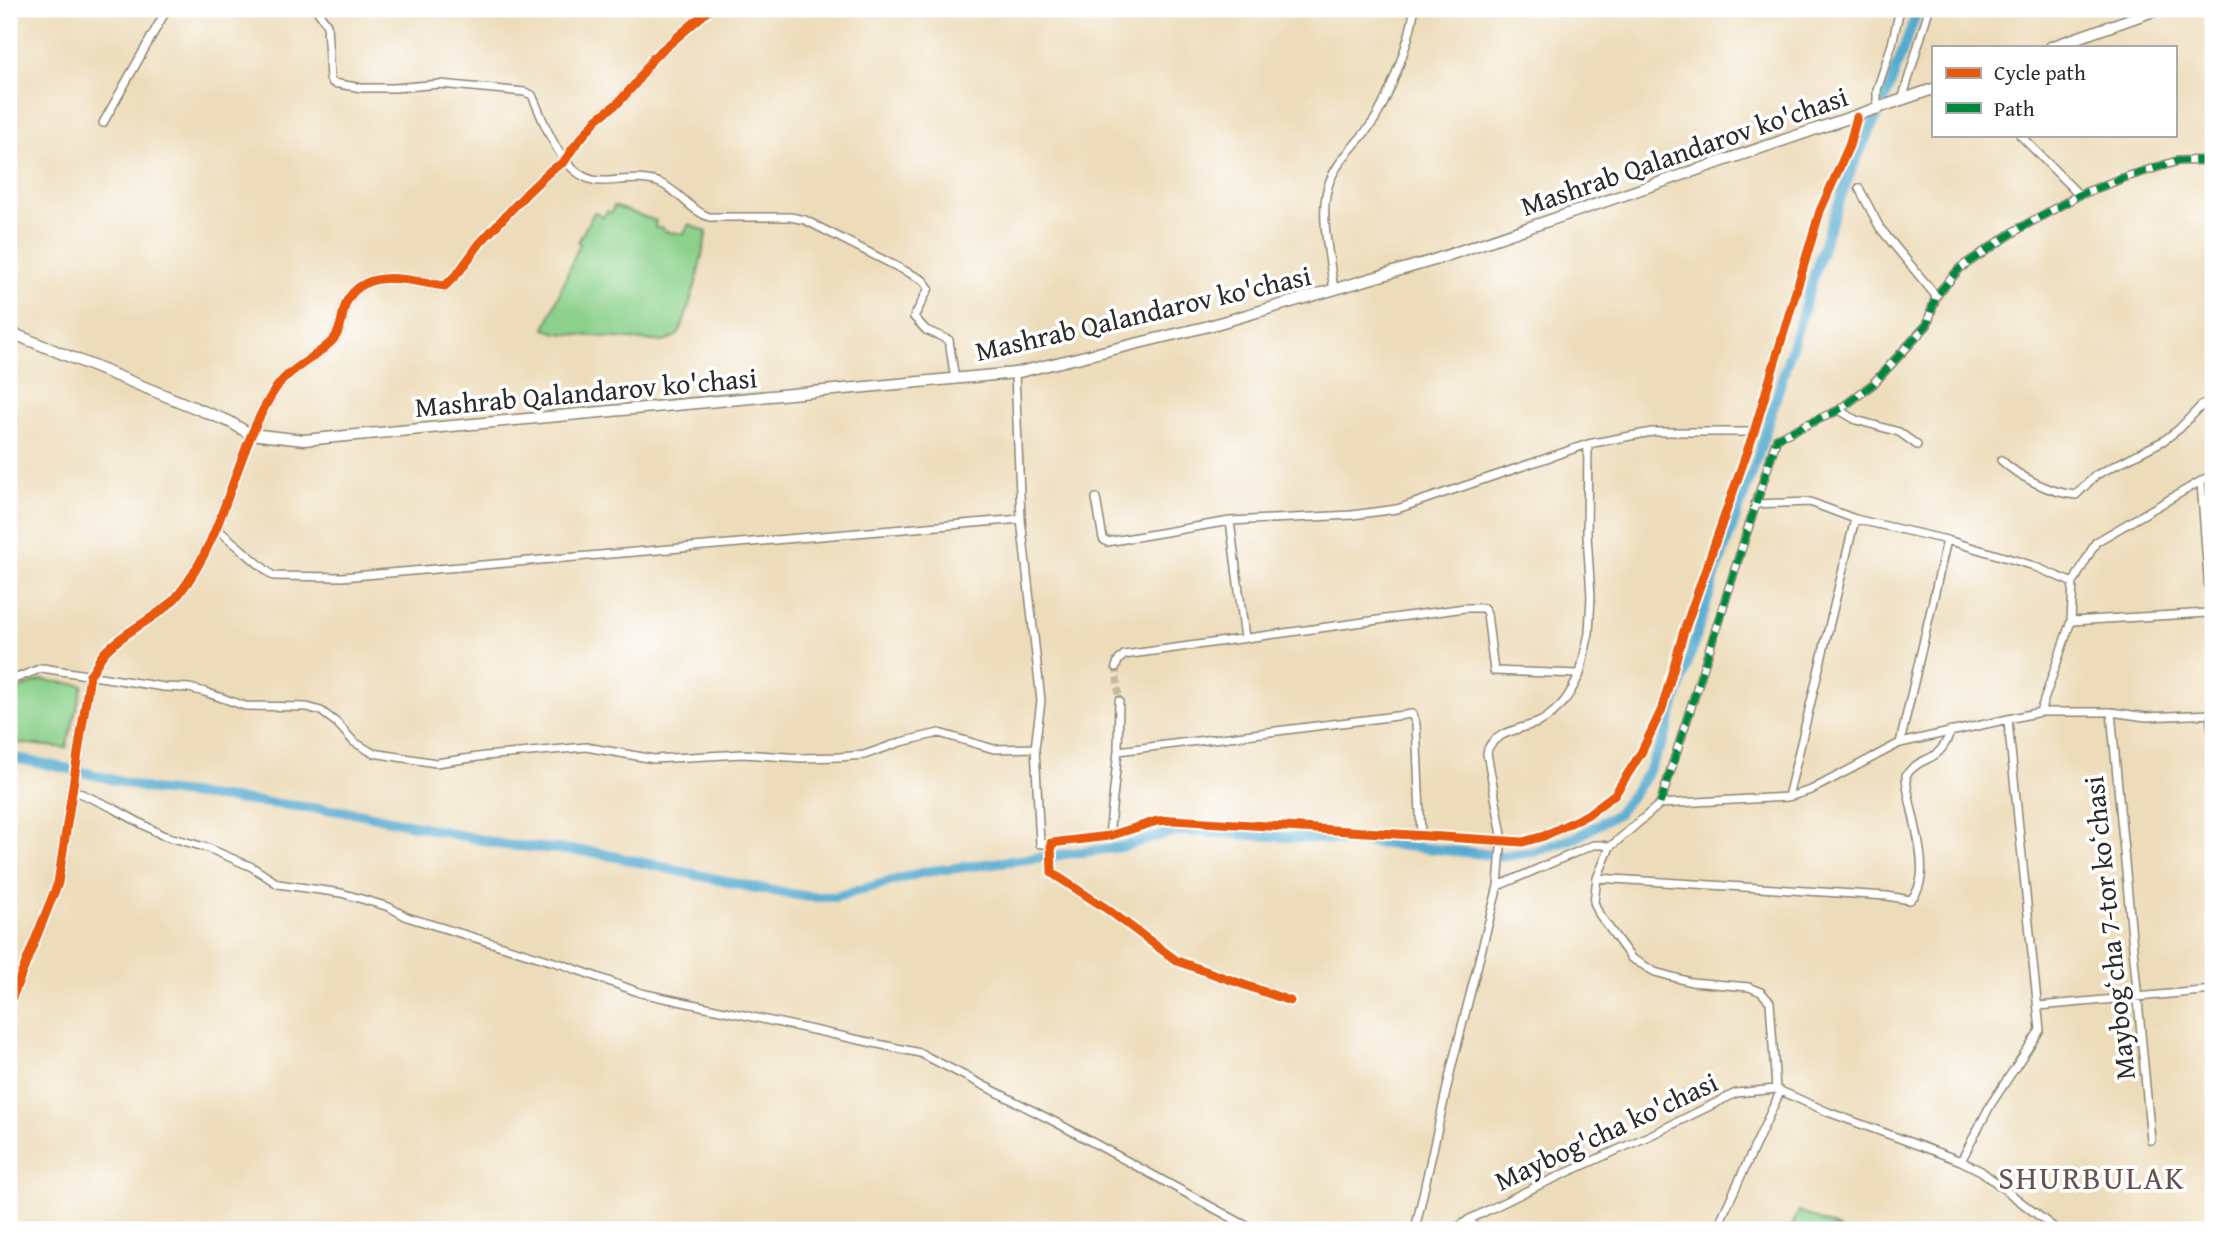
<svg xmlns="http://www.w3.org/2000/svg" width="2222" height="1239" viewBox="0 0 2222 1239" font-family="'Gentium Book Plus',serif">
	<rect width="100%" height="100%" fill="#fff"/>
	<filter id="ink" filterUnits="userSpaceOnUse"><feTurbulence type="fractalNoise" baseFrequency=".0143" numOctaves="2"/><feDisplacementMap in="SourceGraphic" scale="14" xChannelSelector="R" yChannelSelector="G"/><feConvolveMatrix kernelMatrix="1 2 1 2 8 2 1 2 1" color-interpolation-filters="sRGB"/></filter>
	<filter id="wash" filterUnits="userSpaceOnUse"><feTurbulence type="fractalNoise" baseFrequency=".00686" numOctaves="4" result="noise"/><feDisplacementMap in="SourceGraphic" scale="28" xChannelSelector="R" yChannelSelector="G"/><feGaussianBlur stdDeviation="1.57" result="paint"/><feColorMatrix in="noise" values="0 0 0 0 0 0 0 0 0 0 0 0 0 0 0 0 0 1.4 0 .05"/><feComposite in="paint" operator="in"/></filter>
	<g filter="url(#wash)">
		<rect width="100%" height="100%" fill="#eddcb9"/>
		<path fill="#8cd18b" stroke="#5c7e5b" stroke-width="2" d="M614,206L656,221L655,228H663L664,231L684,234L689,224L707,232L696,283L683,324L678,335L664,342L557,333L545,329L580,243L578,242L594,212L603,217L607,211L611,213Z
			M42,680L83,685L66,748L9,742V692Z
			M1799,1211L1841,1230H1790Z"/>
		<g fill="none" stroke-linecap="round" stroke-linejoin="round">
			<path stroke="#52a9cf" stroke-width="10" d="M9,757L75,770L153,790L358,813L505,845L594,852L751,887L809,897H835L924,872L1121,847L1169,833L1184,831L1356,841L1503,856L1534,852L1577,837L1618,813L1646,776L1664,739L1717,570L1757,459L1828,231L1853,166L1887,94L1918,9"/>
		</g>
	</g>
	<g filter="url(#ink)">
		<g fill="none" stroke-linecap="round" stroke-linejoin="round">
			<path stroke="#c6b99d" stroke-width="7" stroke-dasharray="7 3.5" stroke-linecap="butt" d="M1826,196L1836,171
				M1116,667L1119,701"/>
			<defs>
				<path id="street" d="M316,9L327,24L330,79L333,83L362,88H394L440,84L525,92L532,95C545,124 562,179 600,181C620,181 640,176 660,183C679,191 691,211 709,217H790L805,220L923,280L929,288L914,317L926,330L949,340L955,380
					M1902,100L1929,9
					M1877,110V90L1892,44L1900,9
					M103,123L167,9
					M2020,135L2079,195
					M1836,171L1849,146L1857,117
					M1859,188L1880,228L1936,296
					M1334,291C1331,264 1321,222 1326,195C1331,163 1358,145 1375,119C1389,96 1412,36 1414,9
					M1015,373L1021,519L1041,701L1035,748L1040,844L1051,843
					M1839,410L1856,420L1899,432L1917,445
					M2001,460C2019,477 2051,493 2076,495L2096,475L2163,441L2179,429L2203,404L2213,399
					M1096,498L1103,539L1107,542L1230,521L1352,515L1397,509L1588,444L1652,432H1754
					M1755,504L1810,502L1855,519L1947,540L2031,565L2073,583
					M1230,521L1245,638
					M215,527L273,576L342,577L1021,519
					M2071,621L2208,613L2210,605L2201,482
					M1116,667L1118,661L1124,655L1465,608H1484L1487,614L1494,671L1580,674C1574,685 1569,698 1559,707C1553,713 1545,720 1537,723C1521,729 1490,733 1487,753L1502,835L1498,886
					M1580,674L1589,633L1591,596L1587,535L1588,444
					M9,681L42,668L164,687L189,688L205,692L245,706L307,707L321,711L337,723L354,742L373,753L436,763L485,756L586,747L654,759L743,754L802,758L839,757L864,755L901,742L939,733L994,749L1035,748
					M2040,712L2071,621L2073,583L2096,542L2213,474
					M2111,712L2151,1140
					M2210,714L2213,742
					M1900,743L1947,540
					M1118,751L1412,714L1416,724L1421,836
					M73,790L113,808L162,835L208,848L252,867L278,884L341,893L389,907L407,917L564,965L641,993L920,1053L1057,1123L1254,1230
					M1788,797L1855,519
					M1660,804L1777,438L1839,410L1873,384L1927,325L1936,296L1960,268L2020,228L2079,195L2123,178L2177,161L2213,160
					M1660,804L1788,797L1811,790L1900,743L2040,712H2111L2146,717L2213,714
					M1660,804L1610,847L1597,878L1594,902L1599,914L1631,958L1655,972L1691,982L1749,987L1761,992L1770,1002L1776,1089
					M1109,836L1118,751L1119,701
					M1597,878L1887,896L1910,900C1938,877 1906,806 1906,775C1924,752 1937,767 1951,731
					M1290,1001L1177,961L1107,909L1052,873L1051,843L1109,836L1157,821L1173,820L1523,842L1544,836L1587,815L1615,794L1641,753L1662,709L1683,634L1754,432L1826,196
					M2039,1006L2213,990
					M1961,1161L1991,1104L2040,1030L2008,721
					M1468,1220L1479,1230
					M1415,1230L1452,1065L1498,886L1593,845H1603L1610,847
					M1454,1230L1468,1220L1535,1187L1653,1134L1736,1093L1776,1089L1828,1112L1961,1161L1981,1171L2057,1230
					M1716,1230L1780,1092"/>
				<path id="secondary" d="M2051,47L2159,9
					M9,332L230,422L250,434L304,440L1015,373L1209,326L1431,261L1933,89
					M9,1005L58,883L90,675C95,668 99,659 104,653C122,632 162,616 179,594C227,534 234,451 276,388C291,367 316,358 333,340C343,329 341,313 347,301C367,265 413,282 445,286L459,272L480,243L527,193L551,170L564,162L573,148L597,119L618,103L636,83L653,58L710,9"/>
			</defs>
			<use href="#street" stroke="#8c8472" stroke-width="10"/>
			<use href="#secondary" stroke="#8c8472" stroke-width="13"/>
			<use href="#street" stroke="#fff" stroke-width="7"/>
			<use href="#secondary" stroke="#fff" stroke-width="10"/>
			<path stroke="#00873e" stroke-width="7" stroke-dasharray="14 7" stroke-linecap="butt" d="M2210,714L2213,742
				M1660,804L1777,438L1839,410L1873,384L1927,325L1936,296L1960,268L2020,228L2079,195L2123,178L2177,161L2213,160"/>
			<defs>
				<path id="cycleway" d="M1290,1001L1177,961L1107,909L1052,873L1051,843L1109,836L1157,821L1173,820L1523,842L1544,836L1587,815L1615,794L1641,753L1662,709L1683,634L1754,432L1820,211L1849,146L1857,117
					M9,1005L58,883L90,675C95,668 99,659 104,653C122,632 162,616 179,594C227,534 234,451 276,388C291,367 316,358 333,340C343,329 341,313 347,301C367,265 413,282 445,286L459,272L480,243L527,193L551,170L564,162L573,148L597,119L618,103L636,83L653,58L710,9"/>
			</defs>
			<use href="#cycleway" stroke="#fff" stroke-width="13"/>
			<use href="#cycleway" stroke="#e8590c" stroke-width="9"/>
		</g>
	</g>
	<g text-anchor="middle" stroke-width="7" stroke-linejoin="round" paint-order="stroke">
		<g font-size="28" fill="#2b2b2b" stroke="#fff">
			<text transform="translate(1684 151) rotate(-19)" y="10">Mashrab Qalandarov ko'chasi</text>
			<text transform="translate(1143 313) rotate(-13)" y="10">Mashrab Qalandarov ko'chasi</text>
			<text transform="translate(586 392) rotate(-5)" y="10">Mashrab Qalandarov ko'chasi</text>
			<text transform="translate(2109 928) rotate(-96)" y="10">Maybogʻcha 7-tor koʻchasi</text>
			<text transform="translate(1606 1131) rotate(-25)" y="10">Maybog'cha ko'chasi</text>
		</g>
		<g font-size="32" letter-spacing="2" fill="#685250" stroke="#fff">
			<text x="2092" y="1189">SHURBULAK</text>
		</g>
	</g>
	<rect width="2222" height="1239" fill="none" stroke="#fff" stroke-width="35"/>
	<rect x="1932" y="46" width="245" height="91" fill="#ffffff" stroke="#aaaaaa" stroke-width="2"/>
	<rect x="1946" y="68" width="35" height="10" fill="#e8590c" stroke="#aaaaaa" stroke-width="2"/>
	<text x="1994" y="80" font-size="21" fill="#2b2b2b">Cycle path</text>
	<rect x="1946" y="103" width="35" height="10" fill="#00873e" stroke="#aaaaaa" stroke-width="2"/>
	<text x="1994" y="116" font-size="21" fill="#2b2b2b">Path</text>
</svg>
